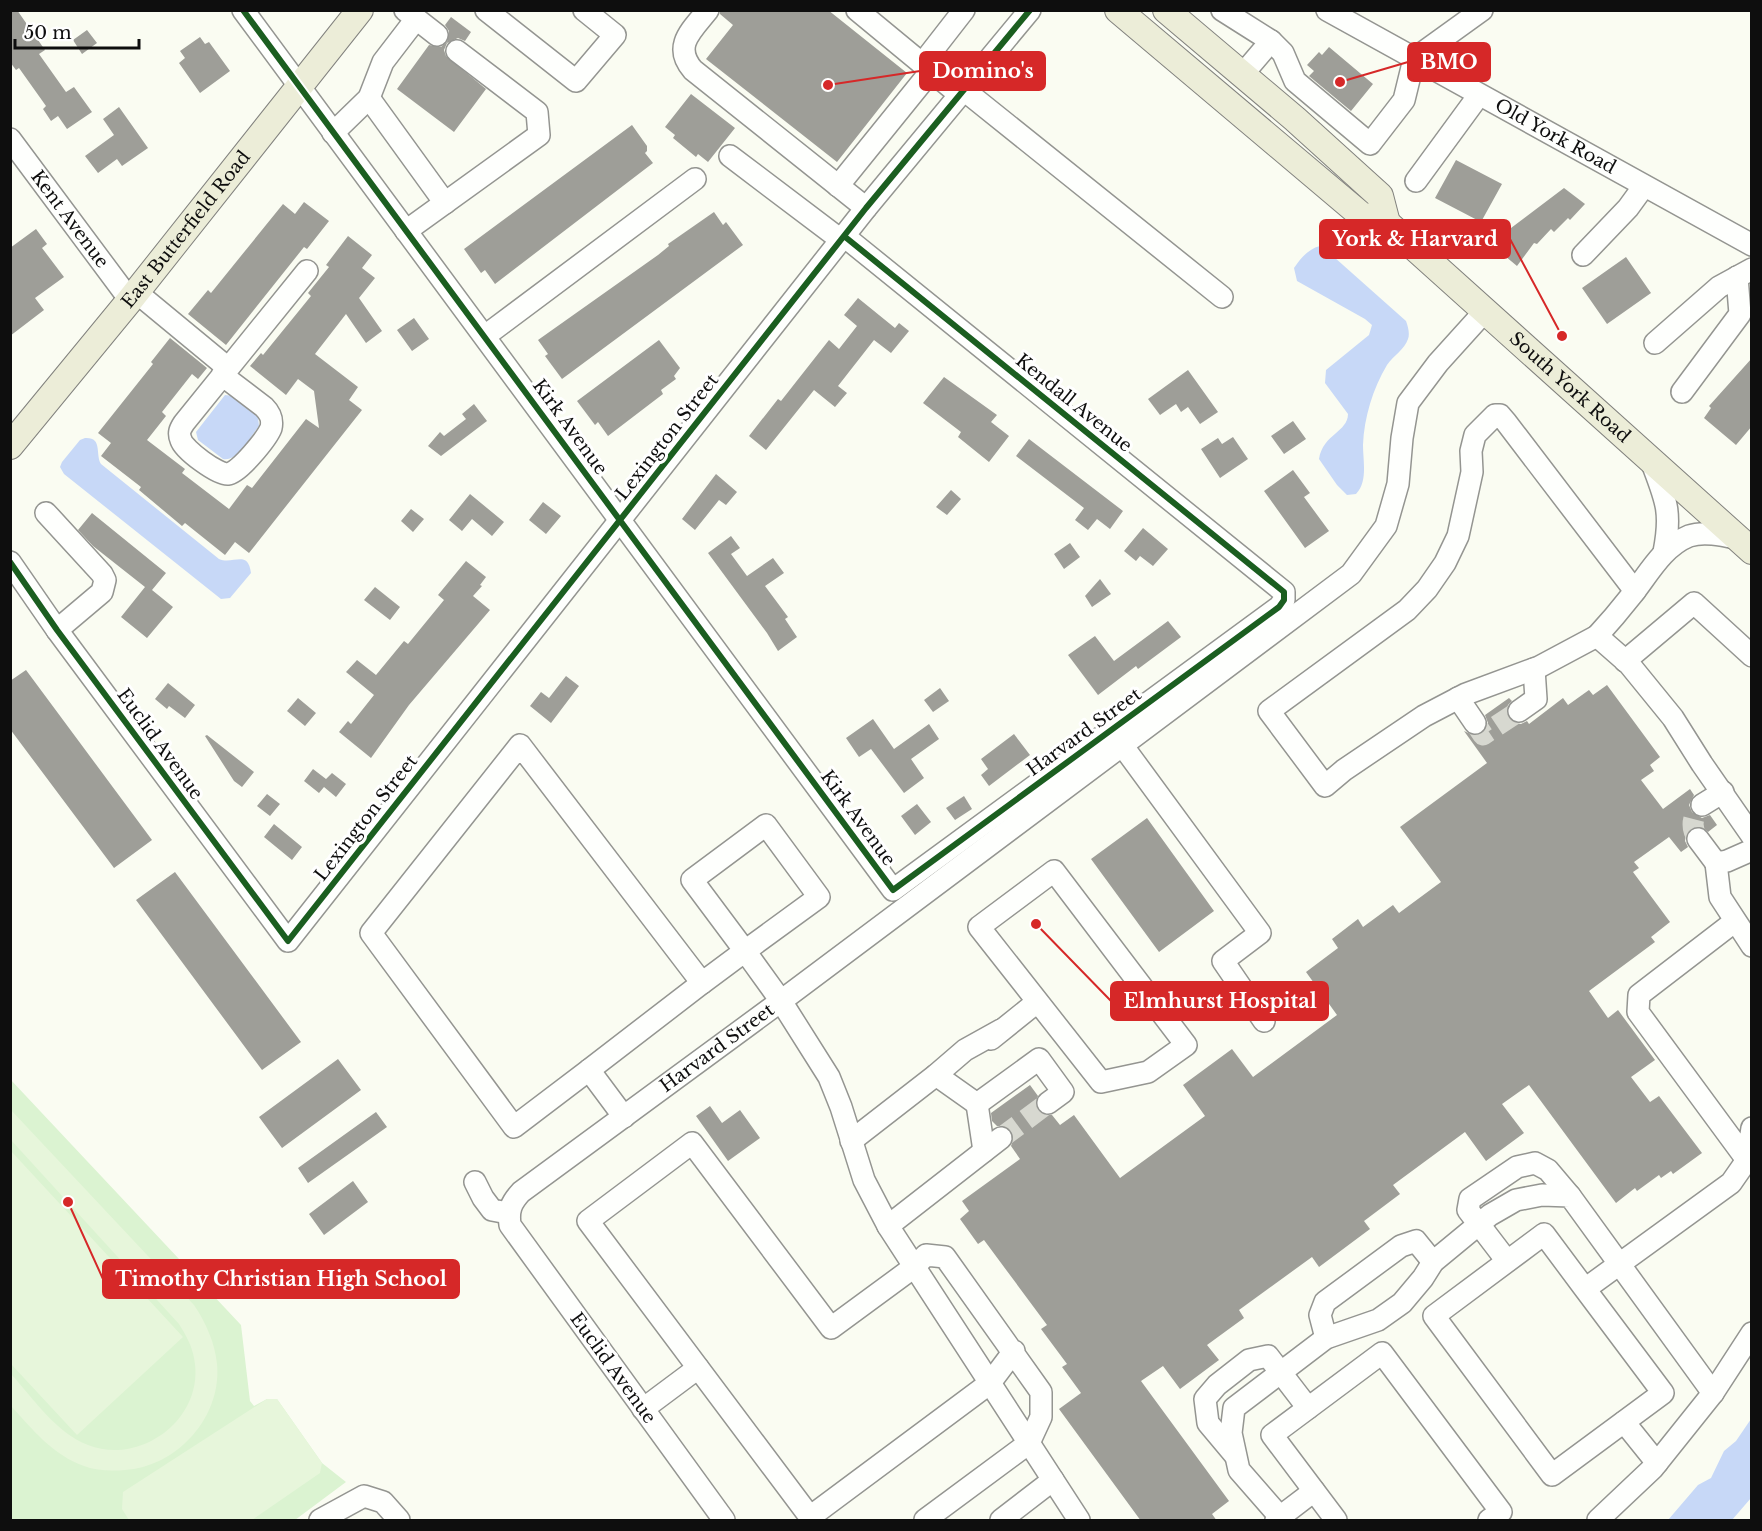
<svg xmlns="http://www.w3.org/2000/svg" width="1762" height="1531" viewBox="0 0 1762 1531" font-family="'Libre Baskerville',serif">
	<rect width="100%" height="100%" fill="#fafcf2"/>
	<path fill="#dbf3d1" d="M10,1079L241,1325L250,1401L254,1406L267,1399H277L322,1463L346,1482L295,1520H11Z"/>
	<path fill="#e7f6db" d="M11,1110L194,1305C206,1323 215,1343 217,1364C222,1417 177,1467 125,1470C112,1471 97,1471 84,1466C53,1455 33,1430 11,1406V1374C33,1398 56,1433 88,1445C142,1466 206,1417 194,1358C192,1346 186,1335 179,1324L11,1140Z
		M11,1151L183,1337L77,1435L11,1364Z
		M267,1399H277L322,1463L320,1473L252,1520H129L122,1509L123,1492Z"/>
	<path fill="#c7d8f7" d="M1320,246L1325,249L1406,321C1408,326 1410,334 1408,339C1405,349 1393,356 1387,365C1373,388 1364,418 1363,445C1363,461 1368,482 1356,494L1347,495L1337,485L1319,459C1323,434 1348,432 1348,414L1325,383L1326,370L1369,335L1372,325L1365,319L1297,281L1294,268C1300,259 1308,249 1320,246Z
		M225,395L233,396L258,417L259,426C250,437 238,462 223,459L198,440L196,432Z
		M85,438C103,437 95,454 101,464L219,559C233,565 248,549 251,573L230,598L221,599L64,474L60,467L62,462L80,440Z
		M1751,1419V1498L1732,1520H1668L1698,1485L1711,1478L1724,1451L1736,1441Z"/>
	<path fill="#9e9e98" d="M10,10H17L45,50L39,54L66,92L74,87L92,112L67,129L58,116L51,121L43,109L46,106L19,68L16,70L10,62Z
		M720,10H828L907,73L837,162L706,59L733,25L720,14Z
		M451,17L471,32L465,41L458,38L447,43L444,50L446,56L486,89L454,132L397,89L429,45L441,47L447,42L449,31L445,25Z
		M87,30L97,43L82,54L73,40Z
		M200,37L205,44L209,42L230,71L200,93L179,63L185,58L180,51Z
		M1329,47L1373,84L1351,111L1309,76L1314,71L1307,65L1319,52L1322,55Z
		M691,94L735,128L708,162L698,154L696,157L673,138L675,135L665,127Z
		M119,107L148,148L122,166L117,159L98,173L85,156L114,135L103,119Z
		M632,125L647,146V151L645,153L653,163L495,284L485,270L481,273L464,249Z
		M1456,160L1502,184L1481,222L1435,198Z
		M1564,188L1585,204L1570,220L1568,218L1554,232L1551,229L1537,244L1534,243L1517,266L1499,251L1509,238L1503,234Z
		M304,202L329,221L307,249L304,247L226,345L188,314L208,290L211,293L283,204L295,214Z
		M714,212L723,225L726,222L743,245L562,379L545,356L548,354L538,340L658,255L669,246L668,244Z
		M36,229L47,244L42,248L64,277L35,298L44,310L10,336V248Z
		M348,236L372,255L362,268L375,278L359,298L382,331L366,343L346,314L315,354L358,387L349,400L362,410L249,553L235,542L225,555L185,523L182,526L139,490L141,487L101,456L111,443L98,433L153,364L151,362L170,338L207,368L198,379L192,374L162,412L166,416L147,440L185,469L182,473L229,509L247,485L252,488L306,419L319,428L314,391L298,379L286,395L250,366L261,353L263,355L311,296L308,293L329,267L326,265Z
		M1626,257L1651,293L1607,324L1582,288Z
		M858,298L895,328L899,323L909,331L891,353L874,340L838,386L847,393L835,407L814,390L766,450L749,436L778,399L781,401L829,340L839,349L857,326L844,315Z
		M414,318L429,339L412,351L397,330Z
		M659,340L680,368L674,376L676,379L661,390L663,394L608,436L598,422L595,425L577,401Z
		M1752,358V426L1736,445L1704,418L1711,408L1709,406Z
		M1188,370L1218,412L1200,424L1188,407L1181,412L1176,404L1160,415L1148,399Z
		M944,377L997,415L991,422L1009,436L989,462L958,437L961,432L923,403Z
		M474,404L487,421L441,456L428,446L440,432L444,436L466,419L462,414Z
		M1293,421L1306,439L1284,454L1271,436Z
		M1233,437L1248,459L1220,478L1201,449L1218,438L1222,444Z
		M1029,439L1123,511L1110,529L1097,519L1088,530L1075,520L1084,508L1016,456Z
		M1293,470L1310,493L1304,497L1329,531L1305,548L1264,491Z
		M716,474L737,492L726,505L719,500L695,530L682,519Z
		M951,490L961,499L947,515L936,507Z
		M470,494L504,522L492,536L472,519L462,531L449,520Z
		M543,502L561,516L546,534L529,520Z
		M411,509L424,519L413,532L401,521Z
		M92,513L166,573L152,590L173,607L147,638L121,617L145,587L93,546L78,530Z
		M1143,528L1168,549L1153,566L1140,556L1136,561L1124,551Z
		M731,536L740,548L731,554L747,576L773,558L784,573L765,586L788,617L785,619L797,637L778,651L767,633L708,553Z
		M1070,543L1080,557L1064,569L1054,554Z
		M466,561L486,577L480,585L482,586L473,596L490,610L409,705L371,758L339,732L348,721L351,724L374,695L346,672L357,660L376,675L404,641L408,644L444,600L438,595Z
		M1100,579L1111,594L1092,607L1085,596Z
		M375,587L400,607L390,620L364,600Z
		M1168,621L1181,637L1138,669L1136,666L1098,695L1068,655L1095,636L1114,661Z
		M26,670L152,840L114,868L10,729V681Z
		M566,676L579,686L551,723L530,706L541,692L549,698Z
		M168,683L195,705L185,718L169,706L167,709L155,699Z
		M1607,685L1660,757L1650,765L1654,771L1641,780L1663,809L1690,789L1694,795L1689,805L1692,812L1702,818L1710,815L1717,825L1708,832L1702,827L1691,829L1686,835L1685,841L1688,847L1681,852L1669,837L1634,862L1639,868L1633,872L1670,922L1651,937L1655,942L1589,991L1608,1018L1618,1010L1655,1060L1631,1077L1650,1102L1659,1096L1702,1153L1673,1174L1671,1171L1661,1178L1659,1175L1637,1191L1635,1188L1616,1203L1529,1085L1502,1104L1524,1133L1486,1161L1465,1132L1393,1185L1400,1194L1364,1221L1370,1229L1319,1267L1312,1257L1239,1310L1244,1318L1207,1345L1219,1360L1180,1389L1163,1366L1141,1381L1229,1501L1212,1514L1217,1521H1141L1059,1409L1081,1393L1062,1367L1067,1364L1041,1329L1047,1325L984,1240L978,1244L960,1219L969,1211L962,1201L1020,1159L1011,1146L1014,1137L1011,1131L1005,1126H997L992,1121L991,1113L1030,1085L1038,1096L1035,1104L1038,1111L1043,1115H1052L1060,1125L1074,1115L1120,1178L1205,1116L1183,1085L1232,1049L1253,1077L1337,1015L1306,972L1338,948L1332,939L1358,919L1363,927L1393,905L1399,913L1441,882L1400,827L1487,763L1464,731L1475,736L1483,733L1488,723L1485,715L1509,698L1512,701L1508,705L1506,712L1509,719L1514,723L1521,724L1527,721L1529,724L1563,698L1568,705L1589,690L1593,695Z
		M940,688L949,701L933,712L924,700Z
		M298,698L316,713L305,726L287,711Z
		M873,719L894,749L929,724L939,739L911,759L924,778L904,793L871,749L859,757L846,738Z
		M1014,734L1030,755L989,786L981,775L988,769L981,759Z
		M207,735L254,772L242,787L234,781L205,736Z
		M313,769L326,779L332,773L346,784L336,797L324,787L319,793L304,781Z
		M267,794L280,804L270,816L257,806Z
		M964,796L972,809L955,820L946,808Z
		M917,804L931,822L915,835L901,816Z
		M1147,818L1214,911L1159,952L1091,859Z
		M274,824L302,847L292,860L264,837Z
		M175,872L301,1042L262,1070L136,900Z
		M338,1059L361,1090L282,1148L259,1117Z
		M710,1106L722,1123L740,1110L760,1138L728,1161L696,1116Z
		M376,1112L387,1127L308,1183L298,1168Z
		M353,1181L368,1202L324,1235L309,1214Z"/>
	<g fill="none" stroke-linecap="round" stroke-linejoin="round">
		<path stroke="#d7d8d0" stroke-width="21" stroke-dasharray="21 10" stroke-linecap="butt" d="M1475,723L1483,735L1519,711
			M1698,839C1690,827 1692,816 1702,805
			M1001,1138L1048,1103"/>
		<defs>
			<g id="minor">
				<path d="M243,10L893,890L1279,607L1284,600V592L844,236"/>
				<path d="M405,10L437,35"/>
				<path d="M486,10L576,81L615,35L584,10"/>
				<path d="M708,10C692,30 672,46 693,70L866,208"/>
				<path d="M857,10L960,95"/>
				<path d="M1222,10L1271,41L1242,75"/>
				<path id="s1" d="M1327,10L1752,245"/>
				<path d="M1271,41L1283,53L1295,81L1370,144L1404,100L1414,59L1482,10"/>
				<path d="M922,64L964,10"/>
				<path d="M964,90L1222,297"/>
				<path d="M369,98L445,203"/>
				<path d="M333,133L369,98L383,62L416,19"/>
				<path id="s2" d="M10,139L130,300"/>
				<path d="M730,156L841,240"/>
				<path d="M1416,181L1479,95"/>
				<path d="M838,186L931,71"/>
				<path d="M406,231L539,135L537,112L457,51"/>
				<path d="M1583,255L1628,208L1644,186"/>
				<path d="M136,292L228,368"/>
				<path d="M485,336L695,179"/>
				<path d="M1655,343L1719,287L1752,269"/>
				<path d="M222,375L264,407C270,413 273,419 271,428C267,438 239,473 228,474C218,475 184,450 181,440C178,433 180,429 184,423L307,271"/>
				<path d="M1682,392L1740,314L1737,277"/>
				<path d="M1652,463C1666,500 1672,512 1664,552"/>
				<path d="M46,513L102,574L105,580L102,592L57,630"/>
				<path d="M1736,538C1722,535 1703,531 1689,536C1662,547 1648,575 1631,596C1620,610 1609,623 1597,636L1629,664L1673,718L1702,764L1752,836"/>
				<path d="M10,562L57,630L288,941L866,208L1030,10"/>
				<path d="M1597,636L1539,667L1466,694L1424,716L1344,770L1325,786L1269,711L1407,610L1427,589L1445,563L1458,536L1472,472L1471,451L1475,435L1495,415H1500L1506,422L1635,591"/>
				<path d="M1625,661L1694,603L1752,656"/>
				<path d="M1458,698L1475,723"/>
				<path d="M1519,711L1536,699L1534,669"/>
				<path d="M1122,745L1260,933L1223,961L1264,1021"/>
				<path d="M1702,805L1723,792"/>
				<path d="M766,825L819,897L745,951L692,880Z"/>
				<path d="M1698,839L1716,863L1727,861L1752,850"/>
				<path d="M1716,863L1720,897L1752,946"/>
				<path d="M1054,871L1186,1045L1148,1072L1101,1082L979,927Z"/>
				<path d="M1734,922L1639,995L1638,1012L1747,1160L1752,1128"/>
				<path d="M991,1039L1037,1002"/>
				<path d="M589,1070L702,983"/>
				<path d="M936,1075L977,1104L1039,1059L1063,1092L1048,1103"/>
				<path d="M977,1104L984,1151"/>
				<path d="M624,1117L589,1070L514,1127L371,933L520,745L702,983L745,951L781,1001L829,1077L841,1107L864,1180L888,1226L1079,1520"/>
				<path d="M851,1141L936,1075L965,1050L1001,1030"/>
				<path d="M475,1182L483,1198L492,1210L508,1213"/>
				<path d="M888,1226L1001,1138"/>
				<path d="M1507,1261L1468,1210L1470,1199L1517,1167L1535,1163L1548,1170L1570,1196"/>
				<path d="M1585,1289L1544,1234L1434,1316L1552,1475L1663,1393L1585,1289L1731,1183L1747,1160L1752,1161"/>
				<path d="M1326,1338L1320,1315L1325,1302L1401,1246L1416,1241L1433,1262"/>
				<path d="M643,1409L698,1368"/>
				<path d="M1624,1422L1657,1463"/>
				<path d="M1234,1454L1208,1423L1205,1399L1217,1385L1249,1360L1268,1356L1308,1408"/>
				<path d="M1280,1517L1239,1470L1231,1433L1234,1408L1326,1338L1378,1320L1402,1303L1423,1278L1433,1262L1490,1215L1516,1200L1542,1195L1570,1196L1713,1393"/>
				<path d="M320,1520L364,1496L383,1502L399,1520"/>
				<path id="s3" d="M724,1520L510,1225C508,1210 511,1203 521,1192L781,1001L1351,574L1386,526L1398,484L1402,438L1408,403L1438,363L1485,311"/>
				<path d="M925,1520L1029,1443L1041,1417V1392L945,1257L926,1255L914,1267L831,1328L692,1143L588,1221L810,1517L990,1383L1014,1351"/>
				<path d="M1001,1520L1053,1480"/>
				<path d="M1276,1520L1314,1491"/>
				<path d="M1336,1520L1272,1435L1382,1353L1501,1512L1489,1520"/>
				<path d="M1598,1520L1653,1468L1713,1393L1752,1333"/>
			</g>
			<g id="major">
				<path id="s4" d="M1118,10L1361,215L1387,223L1752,551"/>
				<path d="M1166,10L1295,119L1380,196L1387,223"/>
				<path id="s5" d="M10,446L130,300L360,10"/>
			</g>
		</defs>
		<use href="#minor" stroke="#949591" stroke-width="24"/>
		<use href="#major" stroke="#82827e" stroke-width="28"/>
		<use href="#minor" stroke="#fefffd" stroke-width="21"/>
		<use href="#major" stroke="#ecedd8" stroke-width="26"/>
		<defs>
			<path id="cycleway" d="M243,10L893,890L1279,607L1284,600V592L844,236
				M10,562L57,630L288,941L866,208L1030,10"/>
		</defs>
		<use href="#cycleway" stroke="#fff" stroke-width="10"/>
		<use href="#cycleway" stroke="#1b5e20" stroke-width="6"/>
	</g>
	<g text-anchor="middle" stroke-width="6" stroke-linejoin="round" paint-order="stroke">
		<g font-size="18" fill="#0e0e0e" stroke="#fff">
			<text dy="6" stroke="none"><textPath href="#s1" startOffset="261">Old York Road</textPath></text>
			<text dy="6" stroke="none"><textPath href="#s2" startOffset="100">Kent Avenue</textPath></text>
			<text dy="6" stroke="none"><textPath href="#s5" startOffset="279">East Butterfield Road</textPath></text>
			<text dy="6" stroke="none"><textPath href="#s4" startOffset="591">South York Road</textPath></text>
			<text transform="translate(1074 403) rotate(39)" y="6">Kendall Avenue</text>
			<text transform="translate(570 427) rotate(54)" y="6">Kirk Avenue</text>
			<text transform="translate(667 437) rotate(-52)" y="6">Lexington Street</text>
			<text transform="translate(1084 732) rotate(-36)" y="6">Harvard Street</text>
			<text transform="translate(160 744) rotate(54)" y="6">Euclid Avenue</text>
			<text transform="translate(366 818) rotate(-52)" y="6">Lexington Street</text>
			<text transform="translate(858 818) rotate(54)" y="6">Kirk Avenue</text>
			<text dy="6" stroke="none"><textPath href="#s3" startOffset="644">Harvard Street</textPath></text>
			<text transform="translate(613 1368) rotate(54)" y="6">Euclid Avenue</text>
		</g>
	</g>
	<path fill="none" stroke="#d62828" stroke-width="2" d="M1340 82L1408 62M828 85L920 71M1562 336L1510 239M1036 924L1111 1001M68 1202L103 1279"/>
	<g fill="#d62828" stroke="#fff" stroke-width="2">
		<circle cx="1340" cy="82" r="6"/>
		<circle cx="828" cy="85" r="6"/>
		<circle cx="1562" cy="336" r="6"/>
		<circle cx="1036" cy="924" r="6"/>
		<circle cx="68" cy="1202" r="6"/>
	</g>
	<g fill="#d62828" stroke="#d62828" stroke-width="2">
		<rect x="1408" y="43" width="82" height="38" rx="6"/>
		<rect x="920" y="52" width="125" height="38" rx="6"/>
		<rect x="1320" y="220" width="190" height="38" rx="6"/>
		<rect x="1111" y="982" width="217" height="38" rx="6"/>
		<rect x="103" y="1260" width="356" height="38" rx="6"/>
	</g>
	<g font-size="20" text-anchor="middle" font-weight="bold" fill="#fff">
		<text x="1449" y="69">BMO</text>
		<text x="983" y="78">Domino's</text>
		<text x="1415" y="246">York &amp; Harvard</text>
		<text x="1220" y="1008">Elmhurst Hospital</text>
		<text x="281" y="1286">Timothy Christian High School</text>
	</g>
	<rect width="1762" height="1531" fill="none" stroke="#0e0e0e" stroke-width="24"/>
	<path d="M15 39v9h124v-9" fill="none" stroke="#0e0e0e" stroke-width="3"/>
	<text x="24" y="39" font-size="18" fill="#0e0e0e" stroke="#ffffff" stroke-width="4.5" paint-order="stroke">50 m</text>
</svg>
